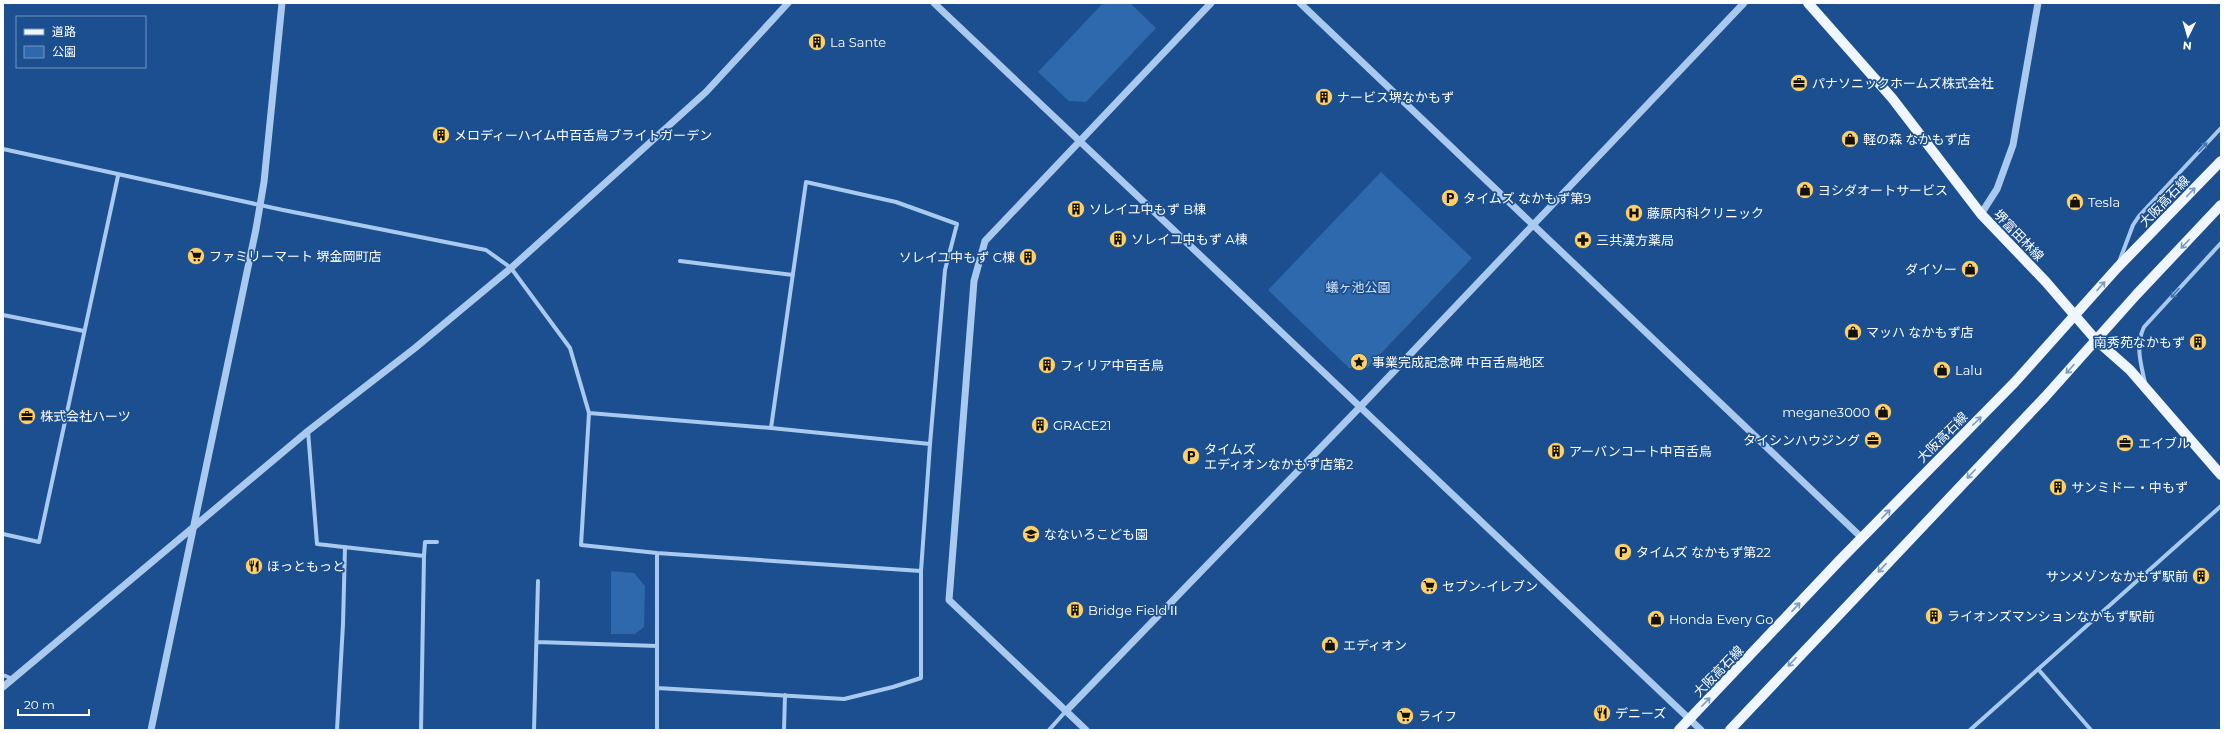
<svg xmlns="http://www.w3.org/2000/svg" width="2224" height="733" viewBox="0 0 2224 733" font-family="Montserrat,'Noto Sans JP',sans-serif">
	<rect width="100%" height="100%" fill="#1b4f8f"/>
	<path fill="#2e69ad" d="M1103,3H1130L1156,28L1086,102L1069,101L1038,72Z
		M1381,172L1472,258L1367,368H1349L1268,290Z
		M611,571L634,573L645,586L644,627L635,634H611Z"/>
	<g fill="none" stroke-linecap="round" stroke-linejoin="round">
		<path stroke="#a9c9ee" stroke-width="4" d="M3,149L283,210L486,250L511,268L570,348L589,413L581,545L657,553L921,571
			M680,261L793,275
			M2119,262L2133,225L2139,216L2221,128
			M3,315L84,331
			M2145,383C2141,364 2135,346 2144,327L2221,243
			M589,413L771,428L930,444
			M308,431L317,544L424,556L421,730
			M3,534L39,542L118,176
			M424,556L425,542H437
			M537,642L657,646
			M2038,669L2091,730
			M3,675L13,679
			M657,688L844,699L893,687L921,678V571L930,444L945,270L957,224L896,202L806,182L771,428
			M337,730L343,624L345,547
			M534,730L538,581
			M657,730V553
			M784,730L785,695
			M1049,730L1066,711
			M1970,730L2221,506"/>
		<path stroke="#a9c9ee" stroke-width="7" d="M934,3L1701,730
			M1300,3L1862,538
			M1981,214L1997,189L2013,145L2038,3
			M3,687L308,431L415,348L511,268L706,92L788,3
			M1066,711L1360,407L1744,3
			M151,730L256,229L264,182L282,3
			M1086,730L949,600L974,281L985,241L1211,3"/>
		<path stroke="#f0f6ff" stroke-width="10" d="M1808,3L1892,98L1981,214L2046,282L2096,340L2130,370L2221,475
			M1679,730L1839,561L2015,382L2117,268L2221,161
			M1730,730L2045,397L2137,294L2221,205"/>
	</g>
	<defs><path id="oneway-shaft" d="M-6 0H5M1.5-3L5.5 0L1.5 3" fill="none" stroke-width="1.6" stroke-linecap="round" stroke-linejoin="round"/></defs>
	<g stroke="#4674ac">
		<use href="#oneway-shaft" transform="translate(2203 147) rotate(-47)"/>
		<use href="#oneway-shaft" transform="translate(2175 293) rotate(132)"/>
	</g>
	<g stroke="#7b9ac1">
		<use href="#oneway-shaft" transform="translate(2191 192) rotate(-46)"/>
		<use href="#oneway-shaft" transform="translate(2185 244) rotate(134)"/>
		<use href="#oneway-shaft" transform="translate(2101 286) rotate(-48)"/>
		<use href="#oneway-shaft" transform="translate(2070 369) rotate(132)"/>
		<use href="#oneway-shaft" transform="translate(1977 421) rotate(-45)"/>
		<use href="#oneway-shaft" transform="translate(1971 474) rotate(134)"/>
		<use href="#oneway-shaft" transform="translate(1886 514) rotate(-46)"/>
		<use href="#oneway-shaft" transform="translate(1882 568) rotate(133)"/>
		<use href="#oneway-shaft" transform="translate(1796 607) rotate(-47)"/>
		<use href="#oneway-shaft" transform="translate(1792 662) rotate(133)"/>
		<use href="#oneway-shaft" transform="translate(1706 702) rotate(-46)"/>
	</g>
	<defs>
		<symbol id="building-disc" viewBox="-11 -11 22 22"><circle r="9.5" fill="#ffd166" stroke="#1b4f8f"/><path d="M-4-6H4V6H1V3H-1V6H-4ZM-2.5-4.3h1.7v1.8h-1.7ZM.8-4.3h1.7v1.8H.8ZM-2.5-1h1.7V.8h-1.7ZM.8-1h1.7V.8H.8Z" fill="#111"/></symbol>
		<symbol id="office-disc" viewBox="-11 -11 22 22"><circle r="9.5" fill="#ffd166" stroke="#1b4f8f"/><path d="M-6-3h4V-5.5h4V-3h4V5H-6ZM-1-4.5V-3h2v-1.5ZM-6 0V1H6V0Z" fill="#111"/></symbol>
		<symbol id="shop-disc" viewBox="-11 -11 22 22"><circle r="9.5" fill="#ffd166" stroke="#1b4f8f"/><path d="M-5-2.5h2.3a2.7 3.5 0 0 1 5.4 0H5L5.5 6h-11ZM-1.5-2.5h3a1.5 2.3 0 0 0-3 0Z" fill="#111"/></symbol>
		<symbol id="parking-disc" viewBox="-11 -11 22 22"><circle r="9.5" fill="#ffd166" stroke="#1b4f8f"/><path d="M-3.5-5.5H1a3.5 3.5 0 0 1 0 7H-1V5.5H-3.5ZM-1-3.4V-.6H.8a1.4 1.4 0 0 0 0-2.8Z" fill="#111"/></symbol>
		<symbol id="hospital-disc" viewBox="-11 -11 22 22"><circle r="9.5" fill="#ffd166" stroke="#1b4f8f"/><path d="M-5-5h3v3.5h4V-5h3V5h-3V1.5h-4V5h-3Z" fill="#111"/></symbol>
		<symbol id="pharmacy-disc" viewBox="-11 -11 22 22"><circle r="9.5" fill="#ffd166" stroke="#1b4f8f"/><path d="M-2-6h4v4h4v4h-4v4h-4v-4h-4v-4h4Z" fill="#111"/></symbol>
		<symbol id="supermarket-disc" viewBox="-11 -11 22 22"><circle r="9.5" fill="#ffd166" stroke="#1b4f8f"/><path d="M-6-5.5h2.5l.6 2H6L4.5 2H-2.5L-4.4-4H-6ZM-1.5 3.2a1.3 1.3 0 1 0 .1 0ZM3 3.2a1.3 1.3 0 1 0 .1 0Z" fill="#111"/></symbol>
		<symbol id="sight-disc" viewBox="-11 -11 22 22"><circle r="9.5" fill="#ffd166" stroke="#1b4f8f"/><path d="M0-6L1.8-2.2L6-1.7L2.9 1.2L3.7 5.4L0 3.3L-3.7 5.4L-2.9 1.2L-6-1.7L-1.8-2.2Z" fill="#111"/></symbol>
		<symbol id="school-disc" viewBox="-11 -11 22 22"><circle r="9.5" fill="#ffd166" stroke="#1b4f8f"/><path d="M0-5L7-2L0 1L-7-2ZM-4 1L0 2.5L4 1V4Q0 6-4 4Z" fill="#111"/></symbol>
		<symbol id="restaurant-disc" viewBox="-11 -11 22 22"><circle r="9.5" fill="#ffd166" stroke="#1b4f8f"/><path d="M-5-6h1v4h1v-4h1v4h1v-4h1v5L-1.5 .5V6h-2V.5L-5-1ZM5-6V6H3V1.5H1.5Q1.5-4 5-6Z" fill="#111"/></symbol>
	</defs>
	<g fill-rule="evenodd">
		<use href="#building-disc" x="807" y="32" width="20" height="20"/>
		<use href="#office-disc" x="1789" y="73" width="20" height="20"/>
		<use href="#building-disc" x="1314" y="87" width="20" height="20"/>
		<use href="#building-disc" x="431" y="125" width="20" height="20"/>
		<use href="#shop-disc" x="1840" y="129" width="20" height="20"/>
		<use href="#shop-disc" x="1795" y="180" width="20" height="20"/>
		<use href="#parking-disc" x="1440" y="188" width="20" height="20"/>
		<use href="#shop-disc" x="2065" y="192" width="20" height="20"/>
		<use href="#building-disc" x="1066" y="199" width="20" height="20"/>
		<use href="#hospital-disc" x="1624" y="203" width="20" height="20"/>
		<use href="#building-disc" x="1108" y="229" width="20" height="20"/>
		<use href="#pharmacy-disc" x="1573" y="230" width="20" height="20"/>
		<use href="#supermarket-disc" x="186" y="246" width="20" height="20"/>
		<use href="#building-disc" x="1018" y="247" width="20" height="20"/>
		<use href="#shop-disc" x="1960" y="259" width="20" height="20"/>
		<use href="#shop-disc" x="1843" y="322" width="20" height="20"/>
		<use href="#building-disc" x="2188" y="332" width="20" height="20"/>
		<use href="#sight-disc" x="1349" y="352" width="20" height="20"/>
		<use href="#building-disc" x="1037" y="355" width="20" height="20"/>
		<use href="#shop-disc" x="1932" y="360" width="20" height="20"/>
		<use href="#shop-disc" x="1873" y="402" width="20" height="20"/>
		<use href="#office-disc" x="17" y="406" width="20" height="20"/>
		<use href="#building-disc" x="1030" y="415" width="20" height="20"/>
		<use href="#office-disc" x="1863" y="430" width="20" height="20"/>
		<use href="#office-disc" x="2115" y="433" width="20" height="20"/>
		<use href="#building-disc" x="1546" y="441" width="20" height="20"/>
		<use href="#parking-disc" x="1181" y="446" width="20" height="20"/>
		<use href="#building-disc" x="2048" y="477" width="20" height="20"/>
		<use href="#school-disc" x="1021" y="524" width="20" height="20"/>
		<use href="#parking-disc" x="1613" y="542" width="20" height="20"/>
		<use href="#restaurant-disc" x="244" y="556" width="20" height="20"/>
		<use href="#building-disc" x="2191" y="566" width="20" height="20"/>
		<use href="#supermarket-disc" x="1419" y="576" width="20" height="20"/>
		<use href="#building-disc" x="1065" y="600" width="20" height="20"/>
		<use href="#building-disc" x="1924" y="606" width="20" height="20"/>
		<use href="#shop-disc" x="1646" y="609" width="20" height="20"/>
		<use href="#shop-disc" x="1320" y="635" width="20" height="20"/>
		<use href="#restaurant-disc" x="1592" y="703" width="20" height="20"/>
		<use href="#supermarket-disc" x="1395" y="706" width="20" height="20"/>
	</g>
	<g text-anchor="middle" stroke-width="3.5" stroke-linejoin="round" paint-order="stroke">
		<g font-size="13" fill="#fff" stroke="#1b4f8f" text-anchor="start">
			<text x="830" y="47">La Sante</text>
			<text x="1812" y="88">パナソニックホームズ株式会社</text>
			<text x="1337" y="102">ナービス堺なかもず</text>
			<text x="454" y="140">メロディーハイム中百舌鳥ブライトガーデン</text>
			<text x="1863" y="144">軽の森 なかもず店</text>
			<text x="1818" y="195">ヨシダオートサービス</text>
			<text x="1463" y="203">タイムズ なかもず第9</text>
			<text x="2088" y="207">Tesla</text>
			<text x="1089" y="214">ソレイユ中もず B棟</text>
			<text x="1647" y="218">藤原内科クリニック</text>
			<text x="1131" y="244">ソレイユ中もず A棟</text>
			<text x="1596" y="245">三共漢方薬局</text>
			<text x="209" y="261">ファミリーマート 堺金岡町店</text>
			<text x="1015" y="262" text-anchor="end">ソレイユ中もず C棟</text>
			<text x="1957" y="274" text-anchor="end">ダイソー</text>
			<text x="1866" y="337">マッハ なかもず店</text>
			<text x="2185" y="347" text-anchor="end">南秀苑なかもず</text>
			<text x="1372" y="367">事業完成記念碑 中百舌鳥地区</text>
			<text x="1060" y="370">フィリア中百舌鳥</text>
			<text x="1955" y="375">Lalu</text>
			<text x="1870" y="417" text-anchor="end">megane3000</text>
			<text x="40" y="421">株式会社ハーツ</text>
			<text x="1053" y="430">GRACE21</text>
			<text x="1860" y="445" text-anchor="end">タイシンハウジング</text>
			<text x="2138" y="448">エイブル</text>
			<text x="1204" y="454">タイムズ<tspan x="1204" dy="15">エディオンなかもず店第2</tspan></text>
			<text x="1569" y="456">アーバンコート中百舌鳥</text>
			<text x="2071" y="492">サンミドー・中もず</text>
			<text x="1044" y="539">なないろこども園</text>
			<text x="1636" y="557">タイムズ なかもず第22</text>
			<text x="267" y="571">ほっともっと</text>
			<text x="2188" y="581" text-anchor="end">サンメゾンなかもず駅前</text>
			<text x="1442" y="591">セブン-イレブン</text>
			<text x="1088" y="615">Bridge FieldⅡ</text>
			<text x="1947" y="621">ライオンズマンションなかもず駅前</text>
			<text x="1669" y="624">Honda Every Go</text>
			<text x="1343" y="650">エディオン</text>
			<text x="1615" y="718">デニーズ</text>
			<text x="1418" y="721">ライフ</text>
		</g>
		<g font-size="13" fill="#fff" stroke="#1b4f8f">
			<text transform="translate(2164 201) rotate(-46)" y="5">大阪高石線</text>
			<text transform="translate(2019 235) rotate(46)" y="5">堺富田林線</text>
			<text transform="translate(1942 437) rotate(-45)" y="5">大阪高石線</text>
			<text transform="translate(1718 671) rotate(-46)" y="5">大阪高石線</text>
		</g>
		<g font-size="13" fill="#cfe3fa" stroke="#1b4f8f">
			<text x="1358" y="292">蟻ヶ池公園</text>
		</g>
	</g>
	<rect width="2224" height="733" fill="none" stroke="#ffffff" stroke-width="8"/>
	<rect x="16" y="16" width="130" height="52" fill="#1b4f8f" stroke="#7695bc"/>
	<rect x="24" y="29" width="20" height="6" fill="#f0f6ff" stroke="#7695bc"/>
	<text x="52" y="36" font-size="12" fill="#ffffff">道路</text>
	<rect x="24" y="46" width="20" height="12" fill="#2e69ad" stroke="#7695bc"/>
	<text x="52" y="56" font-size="12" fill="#ffffff">公園</text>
	<g transform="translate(2188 36) rotate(185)" stroke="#1b4f8f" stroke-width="3" paint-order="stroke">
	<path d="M0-3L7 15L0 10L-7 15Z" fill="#ffffff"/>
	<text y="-6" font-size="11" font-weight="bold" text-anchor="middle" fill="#ffffff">N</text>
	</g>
	<path d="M18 709v6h71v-6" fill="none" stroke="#ffffff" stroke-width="2"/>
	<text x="24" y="709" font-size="12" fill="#ffffff" stroke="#1b4f8f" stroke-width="3" paint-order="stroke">20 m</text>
</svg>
